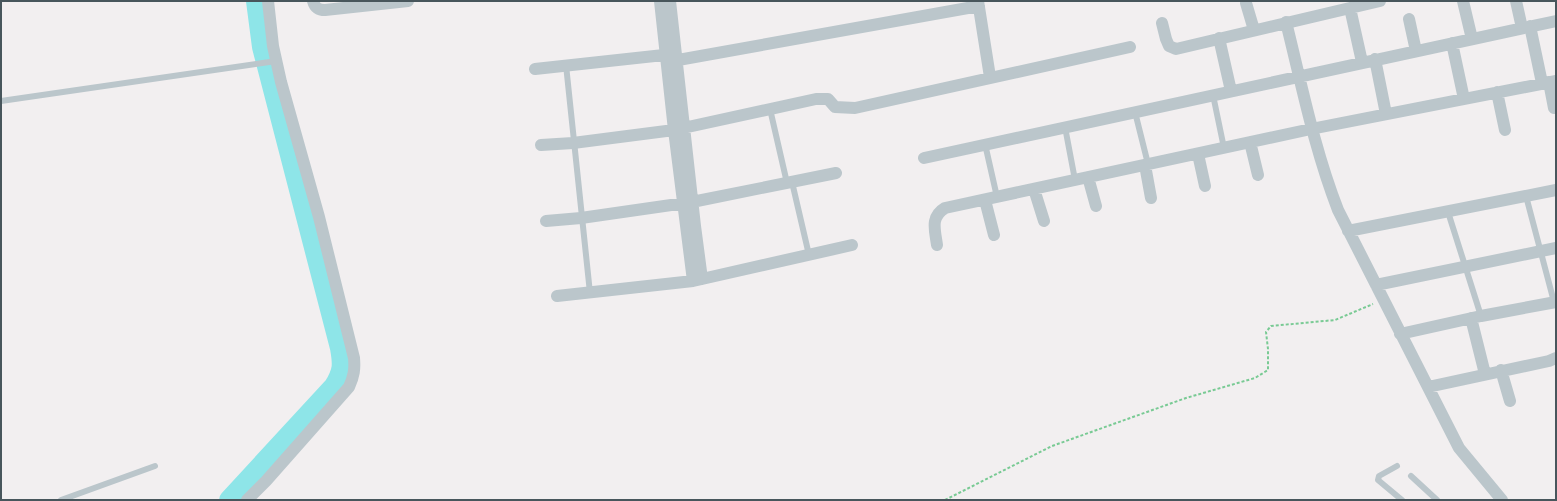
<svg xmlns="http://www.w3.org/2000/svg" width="1557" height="501" viewBox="0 0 1557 501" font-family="Cabin,sans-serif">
	<rect width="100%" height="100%" fill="#f2eff0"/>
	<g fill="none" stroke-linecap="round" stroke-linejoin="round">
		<path stroke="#8ee5e8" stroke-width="20" d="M229,500L334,386C343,371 343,365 340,348L262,47L256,1"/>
		<path stroke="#79ca94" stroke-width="2" stroke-dasharray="3 2" stroke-linecap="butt" d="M945,500L1052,446L1186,398L1255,378L1268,370V349L1266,332L1271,326L1335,320L1373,304"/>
		<path stroke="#bbc6cb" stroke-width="6" d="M566,65L590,293
			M1213,95L1224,148
			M1,101L276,61
			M770,109L787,183
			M1135,112L1148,164
			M1065,127L1075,180
			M985,144L997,197
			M792,182L809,255
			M1526,196L1554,302
			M1448,212L1481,316
			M1397,466L1379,476L1378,480L1402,500
			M1411,476L1437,500
			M61,500L155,466"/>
		<path stroke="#bbc6cb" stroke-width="12" d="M313,1C315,8 318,10 325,10L408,1
			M660,1L674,130L693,281
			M670,1L695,226L702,279
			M978,1L990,77
			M1463,1L1472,39
			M1516,1L1522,28
			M1246,3L1254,30
			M1350,8L1362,62
			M1409,19L1416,51
			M1286,22C1302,86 1314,148 1338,210L1459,448L1502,500
			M1162,23L1166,39L1169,46L1176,49L1380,1
			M1530,26L1542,83
			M1219,38L1231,91
			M1452,43L1464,99
			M1375,59L1386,114
			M667,62L979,6
			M535,69L673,54
			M1549,82L1554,108
			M1497,92L1505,130
			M1250,142L1258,175
			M541,145L573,143L674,130L816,99H828L835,107L855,108L1130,47
			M1198,154L1205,186
			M924,158L1556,21
			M1145,165L1151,198
			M1088,177L1096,206
			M1034,189L1044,221
			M985,200L994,235
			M546,221L581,218L692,202L836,173
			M1348,231L1556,190
			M937,245C935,230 930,217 945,208L1311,129L1556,81
			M1376,285L1556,248
			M557,296L693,281L852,245
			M1471,318L1485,374
			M1400,334L1481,316L1556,302
			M1501,370L1510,401
			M1428,387L1549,361L1556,358
			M247,500L266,481L349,387C354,376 355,369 354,358L319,217L281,82L273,46L268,1"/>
	</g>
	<rect width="1557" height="501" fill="none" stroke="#48565c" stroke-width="4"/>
</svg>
